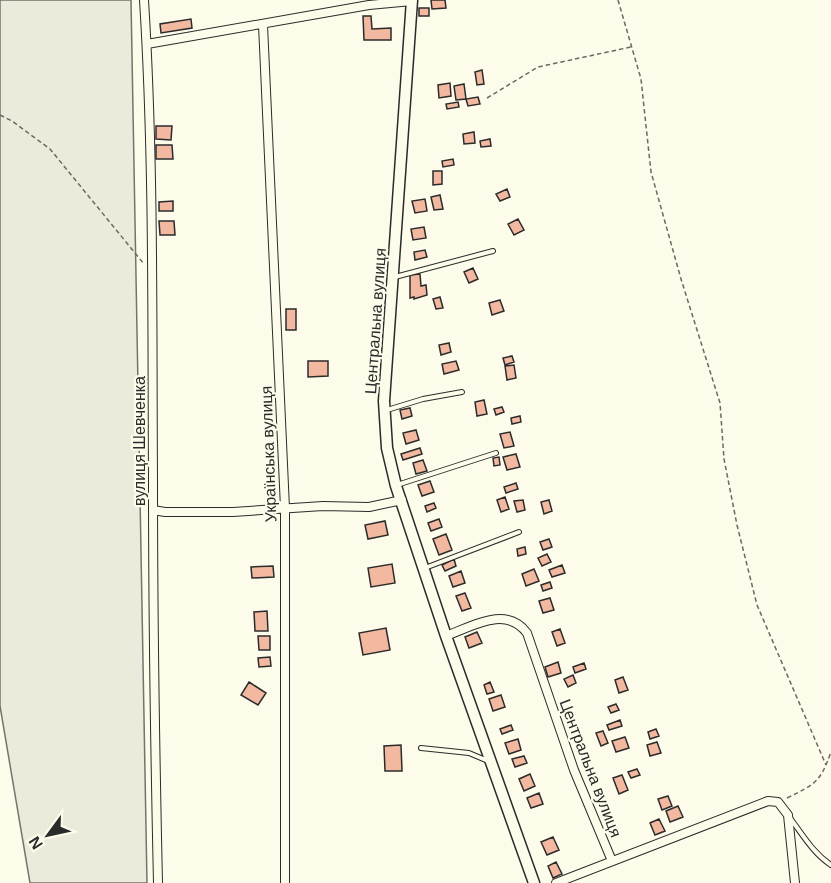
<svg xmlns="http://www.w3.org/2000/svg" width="831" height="883" viewBox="0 0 831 883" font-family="Arial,sans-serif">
	<rect width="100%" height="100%" fill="#fdfbea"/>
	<path fill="#ecebdb" stroke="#74746e" stroke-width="1.5" d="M0,0H131L147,883H30L0,706Z"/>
	<path fill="#f2b8a0" stroke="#2b2b2b" stroke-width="1.5" d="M431,0H445L446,8L432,9Z
		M419,8H429V16H419Z
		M363,16H371L372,29L391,28V40H364Z
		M191,19L192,28L161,33L160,24Z
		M482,70L484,84L477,85L475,72Z
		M450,83L451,96L439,98L438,85Z
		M464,84L466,99L456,100L454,86Z
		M478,97L480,104L468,106L466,99Z
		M458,102L459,107L447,109L446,104Z
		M156,126H172L171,140L156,139Z
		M474,132L475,143L464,144L463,134Z
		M490,139L491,146L481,147L480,141Z
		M156,145H172L173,159H156Z
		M453,159L454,165L443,167L442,161Z
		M433,171H442V184L433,185Z
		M507,189L510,197L500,201L496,194Z
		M440,195L443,209L434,210L431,197Z
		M425,199L427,211L415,213L412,201Z
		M173,201V211H159V202Z
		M518,219L524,230L514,235L508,224Z
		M159,221H174L175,235H160Z
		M424,227L426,238L413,240L411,229Z
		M425,250L427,257L415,260L414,252Z
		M473,268L478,279L469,283L464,272Z
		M420,274L421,286L426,285L427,295L414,299V297L410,298V275Z
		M440,297L443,308L436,309L433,299Z
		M500,300L504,311L492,315L489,303Z
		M286,309H296V330H286Z
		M449,343L451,352L441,355L439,345Z
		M512,356L514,362L505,365L503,358Z
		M308,361H328V376L308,377Z
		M456,361L459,370L444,374L442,364Z
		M514,365L516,378L507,380L505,366Z
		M484,400L487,414L477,416L475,402Z
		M502,407L504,412L496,415L494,409Z
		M410,408L412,416L402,419L400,410Z
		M520,416L521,422L512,424L511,418Z
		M416,430L419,440L406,444L403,433Z
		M510,432L514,446L504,448L500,434Z
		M420,448L422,454L403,460L401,454Z
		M516,454L520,467L507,470L503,457Z
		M499,457L500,465L494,466L493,458Z
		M423,460L427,471L416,474L413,463Z
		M430,481L434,492L422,496L418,485Z
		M516,483L518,489L506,493L504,487Z
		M505,497L509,509L501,512L497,500Z
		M523,500L525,510L517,512L514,501Z
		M549,500L552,511L544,514L541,502Z
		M434,503L436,508L427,512L425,506Z
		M439,519L442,527L431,531L428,523Z
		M385,521L388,535L368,539L365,525Z
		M446,534L452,550L439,555L433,539Z
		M549,539L552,547L543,550L540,542Z
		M525,547L526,554L518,556L517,549Z
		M547,554L551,562L542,566L538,558Z
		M454,559L456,566L445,571L442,565Z
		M392,564L395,583L371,587L368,568Z
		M562,565L565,573L552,577L549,570Z
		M273,566L274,577L252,578L251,567Z
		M534,569L539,581L526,586L522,574Z
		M461,571L465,583L453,587L449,576Z
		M550,582L552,588L543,591L541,585Z
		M465,593L471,608L462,611L456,596Z
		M550,598L554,610L543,613L539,601Z
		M267,611L268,631H255L254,612Z
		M386,628L390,650L363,655L359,633Z
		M560,629L565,643L557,646L552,632Z
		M477,632L482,643L469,648L465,637Z
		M258,636H270V650H259Z
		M270,657L271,666L259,667L258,658Z
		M558,662L561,673L548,677L545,667Z
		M584,663L586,669L575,673L573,667Z
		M573,675L576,683L568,687L564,679Z
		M623,677L628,690L619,693L615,680Z
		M249,682L266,693L258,705L241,695Z
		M490,682L494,692L487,694L484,685Z
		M501,695L505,707L493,711L489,699Z
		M616,704L619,710L611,713L608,707Z
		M620,720L622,726L609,730L607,725Z
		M511,725L513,730L502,734L500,729Z
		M656,729L659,736L650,739L648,732Z
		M603,731L608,743L601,746L596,733Z
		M625,737L629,748L616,752L612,741Z
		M518,739L521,750L509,754L505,743Z
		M657,742L661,753L650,756L647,745Z
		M401,745L402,771H385L384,746Z
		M524,756L527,763L515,767L512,759Z
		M637,769L640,775L631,778L628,772Z
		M530,774L535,786L524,791L519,779Z
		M622,775L628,790L619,794L613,778Z
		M539,793L543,804L531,808L527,798Z
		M668,796L672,806L662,810L658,799Z
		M678,806L683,817L670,822L666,811Z
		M659,819L665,831L655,835L650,823Z
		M553,837L559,850L547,855L541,842Z
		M556,862L562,874L553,878L548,866Z"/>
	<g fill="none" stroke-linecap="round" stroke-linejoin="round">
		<defs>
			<path id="lane" d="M395,277L493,251
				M387,410L423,399L462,392
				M397,485L496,453
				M425,568L519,532
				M421,748L469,753L488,761
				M790,818C803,835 813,853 831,865"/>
			<path id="street" d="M144,0C154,160 152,320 153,480C153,614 155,749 158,883
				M263,25L285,508V883
				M147,44L369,5L412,1
				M153,510L165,512H233L323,506L369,507L402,500
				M446,636C473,626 506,605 527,633L574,770L612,861
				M556,883L768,801L778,802L788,815L795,883"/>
			<path id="secondary" d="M412,0L384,401L387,448L396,486L446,636L534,883"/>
		</defs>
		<use href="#lane" stroke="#2b2b2b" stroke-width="6"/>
		<use href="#street" stroke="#2b2b2b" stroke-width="10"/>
		<use href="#secondary" stroke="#2b2b2b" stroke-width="13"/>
		<path stroke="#6a6964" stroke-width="1.5" stroke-dasharray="4.5 3" stroke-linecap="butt" d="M618,0L641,79L651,172L681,279L720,403L724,459L737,525L757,605L826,765
			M487,98L538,67L631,47
			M0,115L12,121L50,149L144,264
			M787,798C815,784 820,783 831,752"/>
		<use href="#lane" stroke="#fdfbea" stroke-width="4"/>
		<use href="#street" stroke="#fdfbea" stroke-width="8"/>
		<use href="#secondary" stroke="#fdfbea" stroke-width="10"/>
	</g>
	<g text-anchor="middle" stroke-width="4.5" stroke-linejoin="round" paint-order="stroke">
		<g font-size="16" fill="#2b2b2b" stroke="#fdfbea">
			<text transform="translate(375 321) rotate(-86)" y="6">Центральна вулиця</text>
			<text transform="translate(139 441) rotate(-90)" y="6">вулиця Шевченка</text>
			<text transform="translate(268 454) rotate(-92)" y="6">Українська вулиця</text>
			<text transform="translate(591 768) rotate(69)" y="6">Центральна вулиця</text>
		</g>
	</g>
	<g transform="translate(48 835) rotate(237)" stroke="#fdfbea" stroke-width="4.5" paint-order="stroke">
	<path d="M0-4.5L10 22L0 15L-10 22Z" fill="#2b2b2b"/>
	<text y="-9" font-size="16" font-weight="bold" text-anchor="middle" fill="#2b2b2b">N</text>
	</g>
</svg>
